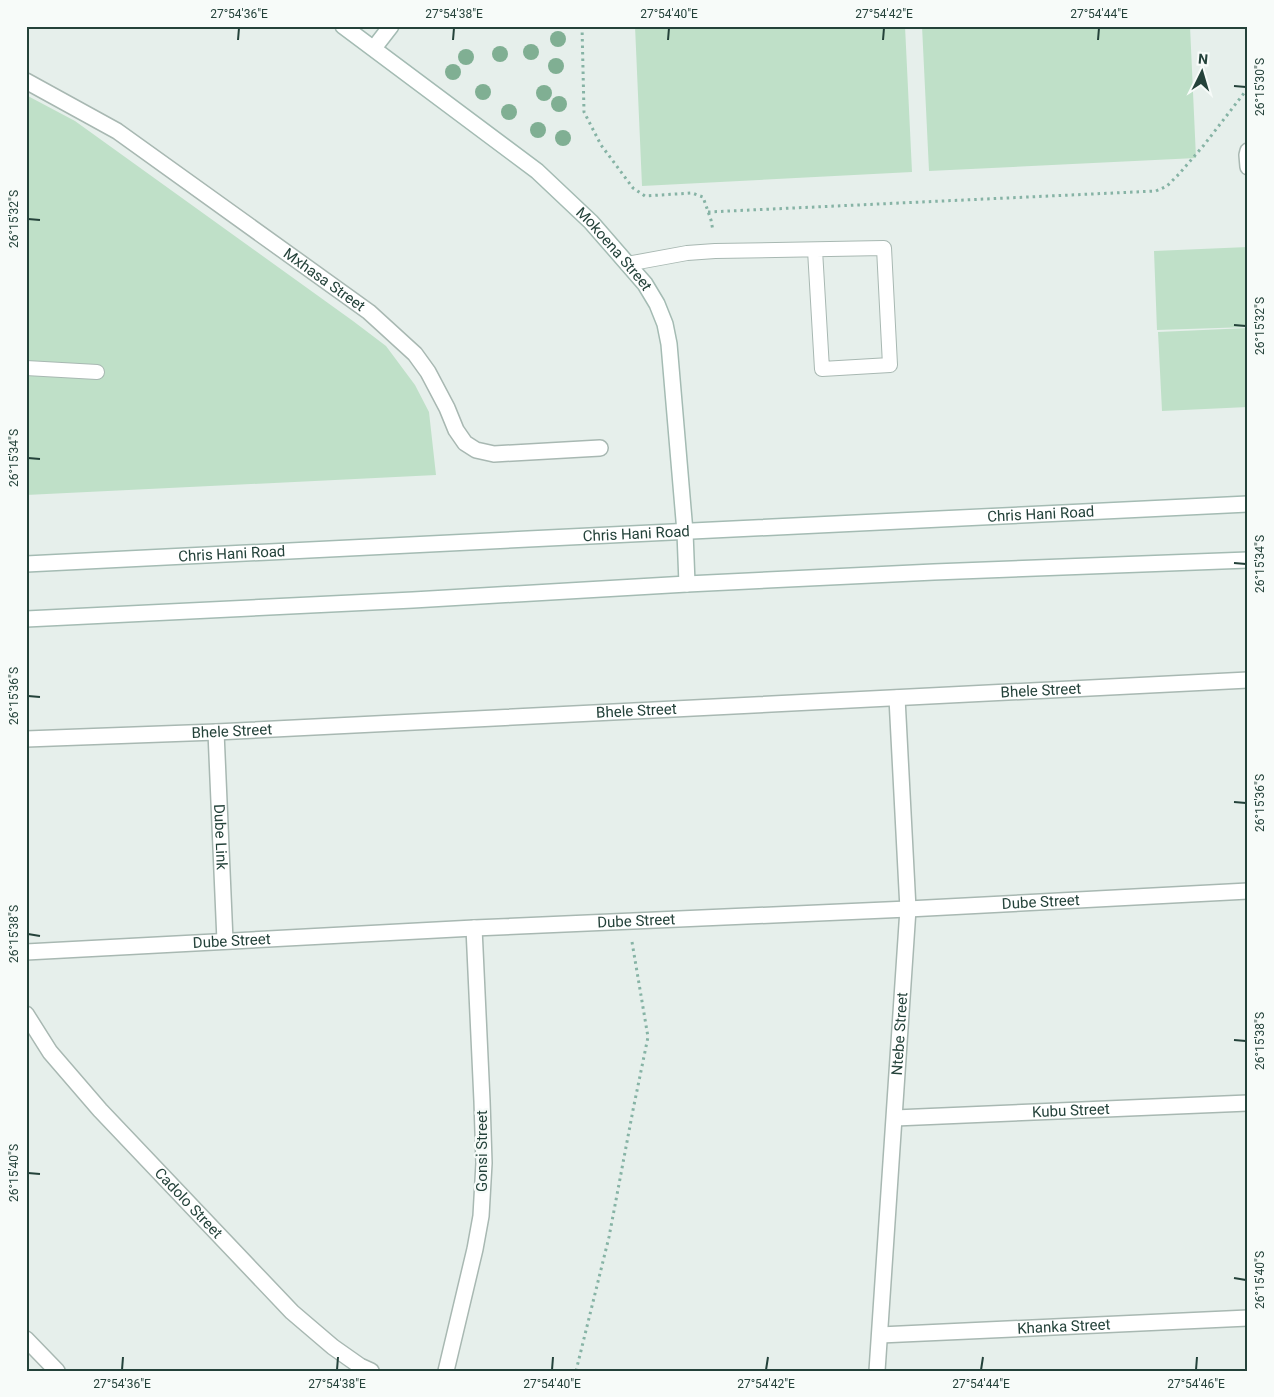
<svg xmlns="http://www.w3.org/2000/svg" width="1274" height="1397" viewBox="0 0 1274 1397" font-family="Roboto,sans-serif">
	<rect width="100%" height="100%" fill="#e6efeb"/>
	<path fill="#bfe0c8" d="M635,26H905L912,172L642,186Z
		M922,26H1190L1196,158L929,171Z
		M26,95L75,121L353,321L386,346L415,385L429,412L436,475L26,495Z
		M1248,247V327L1157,330L1154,251Z
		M1248,328V407L1162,411L1158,332Z"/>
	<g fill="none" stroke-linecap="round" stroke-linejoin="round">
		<defs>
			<path id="lane" d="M627,264L687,253L715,251L884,248L890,365L822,369L815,250
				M26,368L97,372"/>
			<g id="street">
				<path id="s1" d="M26,81L117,131L369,312L415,354L428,372L447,408L456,430L465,443L476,450L494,454L600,448"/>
				<path d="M1248,151L1247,155L1248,167"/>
				<path id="s2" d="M216,732L225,941"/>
				<path id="s3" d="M26,739L216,732L1248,680"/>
				<path id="s4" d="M26,952L474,928L908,909L1248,891"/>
				<path id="s5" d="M26,1014L50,1052L100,1110L292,1312L333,1347L360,1366L371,1371"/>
				<path id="s6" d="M895,1118L1248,1103"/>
				<path id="s7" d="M880,1335L1248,1318"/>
				<path d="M26,1339L57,1371"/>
				<path d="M446,1371L475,1249L481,1216L484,1163L482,1101L474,928"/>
				<path id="s8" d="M877,1371L908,909L897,698"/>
			</g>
			<g id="secondary">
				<path id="s9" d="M343,26L537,171L591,222L645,284L657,304L665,324L669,344L685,532L687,584"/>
				<path d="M374,48L391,26"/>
				<path id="s10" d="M26,564L528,539L1248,504"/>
				<path d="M26,619L413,600L687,584L934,572L1248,560"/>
			</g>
		</defs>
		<use href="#lane" stroke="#a8b8b2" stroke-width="16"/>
		<use href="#street" stroke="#a8b8b2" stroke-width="18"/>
		<use href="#secondary" stroke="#a4bbb3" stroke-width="18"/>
		<path stroke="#86b3a5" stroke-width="3" stroke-dasharray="2.5 4" stroke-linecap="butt" d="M582,26L584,112L601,145L633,188L645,196L692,193L703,197L711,220L713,231
			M708,212L1156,191L1167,186L1179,174L1204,145L1248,88
			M576,1371L609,1237L633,1110L648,1037L632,942"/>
		<use href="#lane" stroke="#fff" stroke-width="14"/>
		<use href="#street" stroke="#fff" stroke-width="15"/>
		<use href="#secondary" stroke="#fff" stroke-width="15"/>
	</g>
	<g fill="#80af93">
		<circle cx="558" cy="39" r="8"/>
		<circle cx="531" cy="52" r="8"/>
		<circle cx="500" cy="54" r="8"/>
		<circle cx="466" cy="57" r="8"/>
		<circle cx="556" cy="66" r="8"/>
		<circle cx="453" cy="72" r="8"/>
		<circle cx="483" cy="92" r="8"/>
		<circle cx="544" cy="93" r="8"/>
		<circle cx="559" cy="104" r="8"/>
		<circle cx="509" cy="112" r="8"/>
		<circle cx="538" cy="130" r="8"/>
		<circle cx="563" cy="138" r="8"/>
	</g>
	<path fill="none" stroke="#24423a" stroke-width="2" d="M238,40L239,28M453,40L454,28M668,40L669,28M883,40L884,28M1098,40L1099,28M1234,86L1246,87M28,219L40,220M1234,325L1246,326M28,458L40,459M1234,563L1246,564M28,696L40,697M1234,802L1246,803M28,934L40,936M1234,1040L1246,1041M28,1173L40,1174M1234,1278L1246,1280M122,1370L123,1357M337,1370L338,1357M552,1370L553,1357M766,1370L768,1357M981,1370L983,1357M1196,1370L1197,1357"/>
	<g text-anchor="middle" stroke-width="5" stroke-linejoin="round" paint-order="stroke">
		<g font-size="15" fill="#24423a" stroke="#f7fbf9">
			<text dy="5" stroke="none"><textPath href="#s9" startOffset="352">Mokoena Street</textPath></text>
			<text dy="5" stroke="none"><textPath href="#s1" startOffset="359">Mxhasa Street</textPath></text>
			<text dy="5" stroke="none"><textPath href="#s10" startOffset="1016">Chris Hani Road</textPath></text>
			<text dy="5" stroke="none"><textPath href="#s10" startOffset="611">Chris Hani Road</textPath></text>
			<text dy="5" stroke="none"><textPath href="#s10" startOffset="206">Chris Hani Road</textPath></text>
			<text dy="5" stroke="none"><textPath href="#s3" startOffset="1016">Bhele Street</textPath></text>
			<text dy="5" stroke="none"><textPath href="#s3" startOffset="611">Bhele Street</textPath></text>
			<text dy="5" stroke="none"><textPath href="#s3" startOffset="206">Bhele Street</textPath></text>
			<text dy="5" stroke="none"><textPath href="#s2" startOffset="105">Dube Link</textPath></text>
			<text dy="5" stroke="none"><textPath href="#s4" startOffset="1016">Dube Street</textPath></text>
			<text dy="5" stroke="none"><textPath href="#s4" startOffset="611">Dube Street</textPath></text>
			<text dy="5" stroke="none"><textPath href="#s4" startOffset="206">Dube Street</textPath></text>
			<text dy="5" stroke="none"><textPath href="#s8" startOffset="338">Ntebe Street</textPath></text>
			<text dy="5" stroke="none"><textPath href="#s6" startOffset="176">Kubu Street</textPath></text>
			<text transform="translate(482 1151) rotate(-90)" y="5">Gonsi Street</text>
			<text dy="5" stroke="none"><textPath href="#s5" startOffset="250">Cadolo Street</textPath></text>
			<text dy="5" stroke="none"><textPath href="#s7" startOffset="184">Khanka Street</textPath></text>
		</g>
	</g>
	<rect width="1274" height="1397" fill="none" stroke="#f7fbf9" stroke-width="55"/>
	<g transform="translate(1202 72) rotate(5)" stroke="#f7fbf9" stroke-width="4" paint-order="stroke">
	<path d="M0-4L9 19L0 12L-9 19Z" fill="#24423a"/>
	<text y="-8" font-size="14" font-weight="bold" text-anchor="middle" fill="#24423a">N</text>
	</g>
	<rect x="28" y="28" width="1218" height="1342" fill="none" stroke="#24423a" stroke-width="2"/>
	<g font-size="12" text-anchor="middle" fill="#24423a">
		<text x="239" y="18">27°54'36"E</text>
		<text x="454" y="18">27°54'38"E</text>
		<text x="669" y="18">27°54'40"E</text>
		<text x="884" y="18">27°54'42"E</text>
		<text x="1099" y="18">27°54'44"E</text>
		<text transform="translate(1260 87) rotate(-90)" y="4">26°15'30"S</text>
		<text transform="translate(14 219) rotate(-90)" y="4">26°15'32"S</text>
		<text transform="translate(1260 326) rotate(-90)" y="4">26°15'32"S</text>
		<text transform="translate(14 458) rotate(-90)" y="4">26°15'34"S</text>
		<text transform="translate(1260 564) rotate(-90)" y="4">26°15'34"S</text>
		<text transform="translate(14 696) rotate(-90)" y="4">26°15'36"S</text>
		<text transform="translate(1260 803) rotate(-90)" y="4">26°15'36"S</text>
		<text transform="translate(14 934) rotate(-90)" y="4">26°15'38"S</text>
		<text transform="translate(1260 1041) rotate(-90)" y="4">26°15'38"S</text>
		<text transform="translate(14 1173) rotate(-90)" y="4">26°15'40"S</text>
		<text transform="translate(1260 1280) rotate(-90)" y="4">26°15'40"S</text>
		<text x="122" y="1388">27°54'36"E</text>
		<text x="337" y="1388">27°54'38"E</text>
		<text x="552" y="1388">27°54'40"E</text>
		<text x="766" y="1388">27°54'42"E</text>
		<text x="981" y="1388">27°54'44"E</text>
		<text x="1196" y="1388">27°54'46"E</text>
	</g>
</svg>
